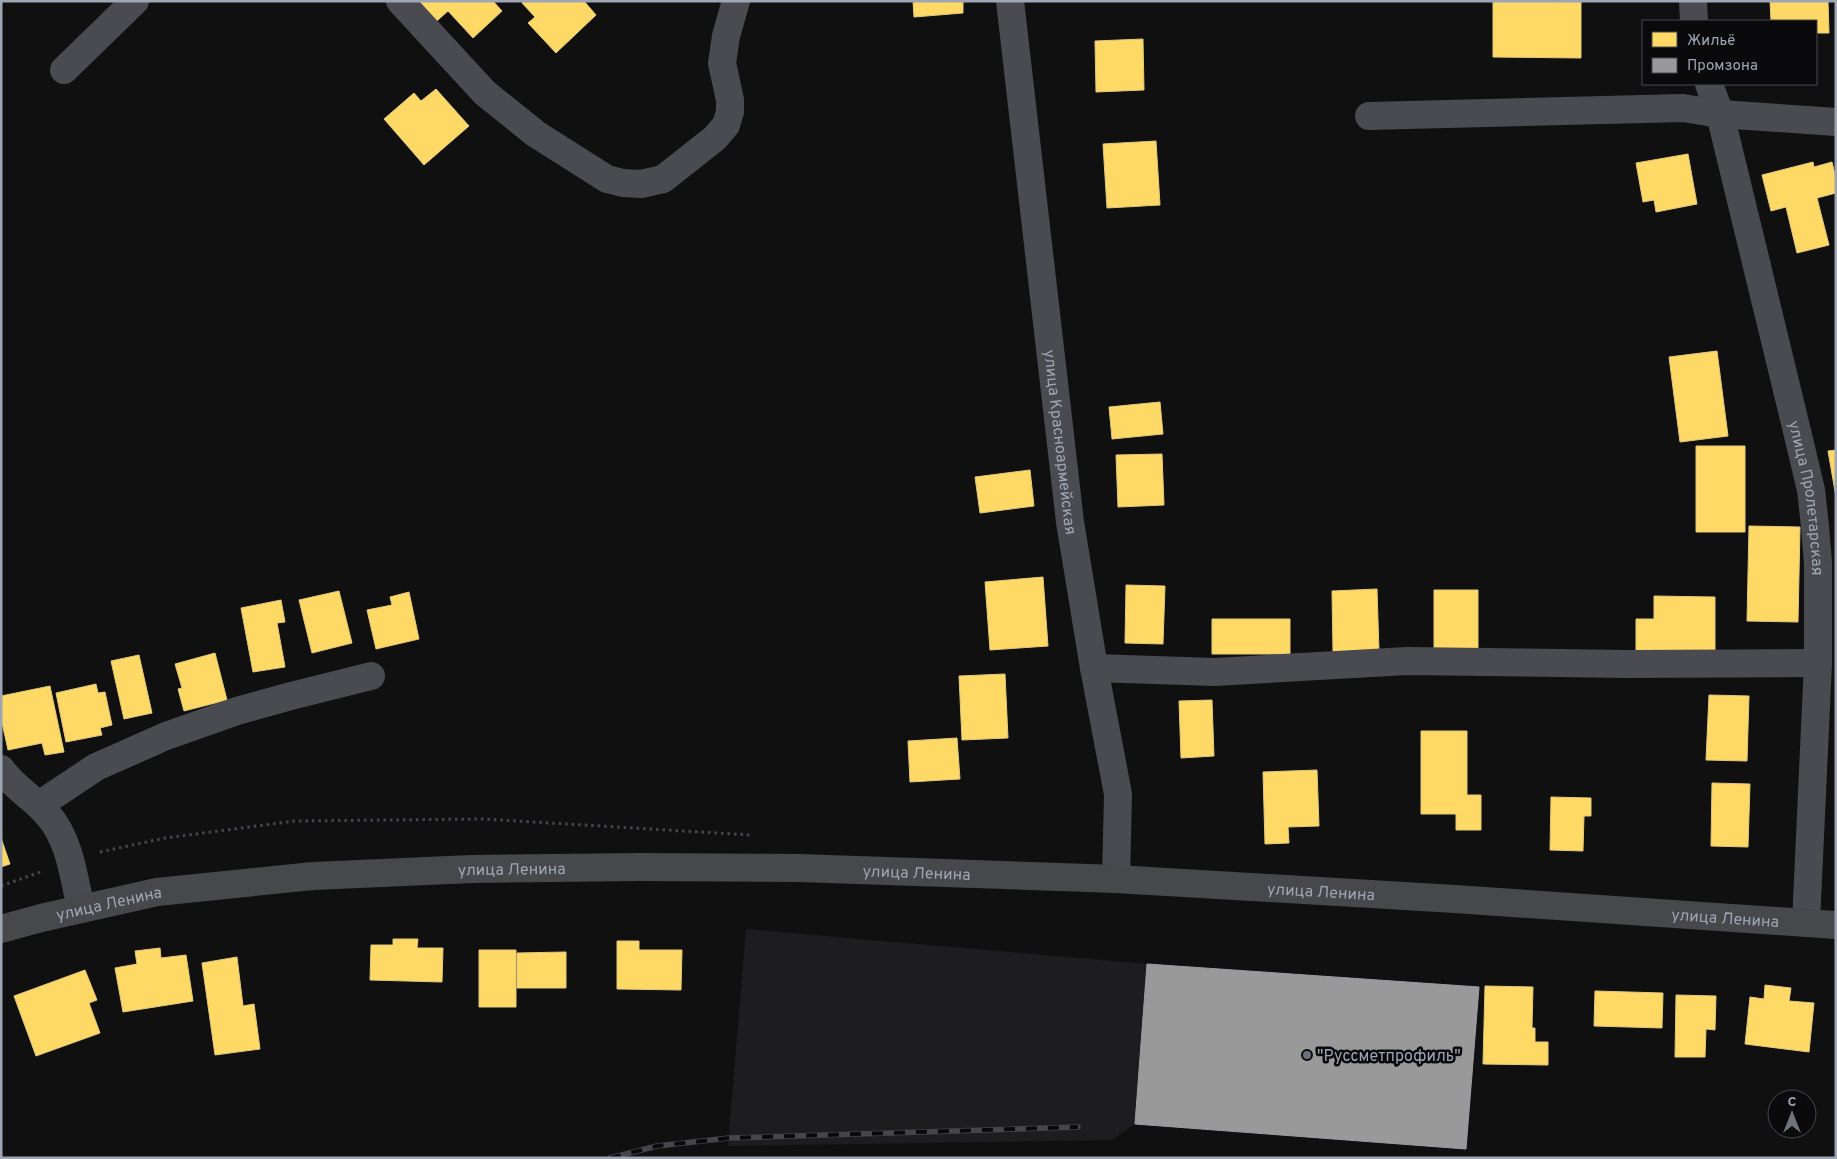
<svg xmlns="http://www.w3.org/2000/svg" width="1837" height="1159" viewBox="0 0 1837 1159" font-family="Overpass,sans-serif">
	<rect width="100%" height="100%" fill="#101010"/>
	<path fill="#1d1d1f" d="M746,929L1147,964L1135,1124L1112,1140L728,1146Z"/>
	<path fill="#ffd966" stroke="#e2c97d" d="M406,1H493L502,11L473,38L448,11L430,27Z
		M524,1H584L596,15L556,53L528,23L535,17L522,3Z
		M913,1H963V13L914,17Z
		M1493,1L1581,2V58L1493,57Z
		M1770,1H1828L1829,33H1816V21H1771Z
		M1143,39L1144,90L1096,92L1095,41Z
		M436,89L469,126L424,165L384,119L414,93L421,101Z
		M1156,141L1160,205L1107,208L1103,144Z
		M1688,154L1697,204L1656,212L1654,200L1643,202L1636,163Z
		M1813,162L1814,167L1832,162L1836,179V193L1817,198L1829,245L1797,253L1786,207L1771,211L1762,175Z
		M1717,351L1728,436L1680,442L1669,357Z
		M1160,402L1163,434L1112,439L1109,407Z
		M1696,446H1745V532H1696Z
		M1836,450V497L1828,451Z
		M1162,454L1164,505L1118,507L1116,455Z
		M1030,470L1034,506L980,513L975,477Z
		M1749,526L1800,527L1798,622L1747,621Z
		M1043,577L1048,646L990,650L985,582Z
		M1126,585L1165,586L1163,644L1125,643Z
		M1377,589L1379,651L1333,652L1332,591Z
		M1434,590H1478V651H1434Z
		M339,591L352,643L312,653L299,600Z
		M409,592L419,639L376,649L367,610L392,605L390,597Z
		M1654,596L1715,597V653L1636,652V619H1654Z
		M281,600L285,622L277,623L285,667L253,672L241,608Z
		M1212,619H1290V654H1212Z
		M215,653L227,700L184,711L178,689L182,688L175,664Z
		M139,655L152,713L124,719L111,661Z
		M1005,674L1008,738L962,740L959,676Z
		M96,684L98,693L105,692L112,725L100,728L102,735L66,742L56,693Z
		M50,686L64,752L45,755L42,743L8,750L1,718V696Z
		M1709,695L1749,696L1747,761L1706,760Z
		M1212,700L1214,756L1181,758L1179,701Z
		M1421,731H1467V795H1481V830H1456V814H1421Z
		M957,738L960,779L910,782L908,741Z
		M1317,770L1319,826L1288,827L1289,843L1265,844L1263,772Z
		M1712,783L1750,784L1748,847L1711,846Z
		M1551,797L1591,798V816H1584L1583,851L1550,850Z
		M1,838L10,864L1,867Z
		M393,939H418L417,948H443L442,982L370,980L371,945H393Z
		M617,941H639V950H682L681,990L617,989Z
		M160,948L161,958L186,955L193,1001L123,1012L115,968L137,964L135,951Z
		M479,950H516V1007H479Z
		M566,952V988H517V953Z
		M237,957L243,1006L254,1004L260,1049L215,1055L202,963Z
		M85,970L97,1000L89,1003L100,1033L36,1056L14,996Z
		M1765,985L1791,988L1789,1001L1814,1003L1809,1052L1745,1044L1750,997L1764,999Z
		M1485,986L1533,987L1532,1028H1535V1042H1548V1065L1483,1064Z
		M1595,991L1663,993L1662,1028L1594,1026Z
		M1676,995L1716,996L1715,1030L1706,1029L1705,1057H1675Z"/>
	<path fill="#999" stroke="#9b9da1" d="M1147,964L1479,987L1466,1149L1135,1124Z"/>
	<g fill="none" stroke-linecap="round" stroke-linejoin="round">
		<path stroke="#45474b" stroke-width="3" stroke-dasharray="2.5 4" stroke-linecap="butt" d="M100,852L165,838L295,821L483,819L751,835
			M1,886L43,871"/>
		<g stroke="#4a4b50" stroke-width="28">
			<path d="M400,1L485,93L536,134L607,179L623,183L641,184L663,179L715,138L726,125L730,112V100L722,63L726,36L736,1"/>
			<path id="s1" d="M1010,1L1070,522L1094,668L1118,794L1116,879"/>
			<path d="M1693,1L1694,21"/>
			<path d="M64,70L135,1"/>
			<path id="s2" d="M1709,84L1720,114L1797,431L1811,490L1815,526L1818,563V663L1806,923"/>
			<path d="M1369,116L1683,108L1720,114L1836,122"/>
			<path d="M1094,668L1215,672L1407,661L1627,664L1818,663"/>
			<path d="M1,769C14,788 34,798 48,815C70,840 74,878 81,909"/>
			<path d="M39,805L96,767L166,736L237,711L291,696L371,676"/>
		</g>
		<path stroke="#46484b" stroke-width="28" id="s3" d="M1,929L41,918L157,892L313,876L472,869L640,867L799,868L1116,879L1455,899L1836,925"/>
		<defs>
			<path id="rail" d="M610,1158L657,1146L729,1138L1078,1127"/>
		</defs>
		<use href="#rail" stroke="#45464a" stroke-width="5.5"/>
		<use href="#rail" stroke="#0a0a0c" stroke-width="4" stroke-dasharray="11" stroke-linecap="butt"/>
	</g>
	<circle fill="#6d717a" stroke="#0a0a0c" stroke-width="2" cx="1307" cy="1055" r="5"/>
	<g text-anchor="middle" stroke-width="5" stroke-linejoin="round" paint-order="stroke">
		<g font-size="16" fill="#9fa5b3" stroke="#0a0a0c">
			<text dy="6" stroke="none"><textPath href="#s1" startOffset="444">улица Красноармейская</textPath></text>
			<text dy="6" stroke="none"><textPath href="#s2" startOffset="426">улица Пролетарская</textPath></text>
			<text dy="6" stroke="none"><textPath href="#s3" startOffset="516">улица Ленина</textPath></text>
			<text dy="6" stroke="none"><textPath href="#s3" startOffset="921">улица Ленина</textPath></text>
			<text dy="6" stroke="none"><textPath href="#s3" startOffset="1326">улица Ленина</textPath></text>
			<text dy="6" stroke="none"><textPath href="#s3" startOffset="111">улица Ленина</textPath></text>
			<text dy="6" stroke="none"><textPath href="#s3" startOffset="1731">улица Ленина</textPath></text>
		</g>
		<g font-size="16" fill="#9fa5b3" stroke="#0a0a0c" text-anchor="start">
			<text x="1317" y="1061">"Руссметпрофиль"</text>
		</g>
	</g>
	<rect width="1837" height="1159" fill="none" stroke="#9fa5b3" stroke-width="5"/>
	<rect x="1642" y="20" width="175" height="65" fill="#0a0a0c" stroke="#46484f"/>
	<rect x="1652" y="32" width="25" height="15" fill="#ffd966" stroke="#46484f"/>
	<text x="1687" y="45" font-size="15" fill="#9fa5b3">Жильё</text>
	<rect x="1652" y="58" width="25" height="15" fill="#999999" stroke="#46484f"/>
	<text x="1687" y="70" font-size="15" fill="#9fa5b3">Промзона</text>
	<g transform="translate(1792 1114)"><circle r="24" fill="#0a0a0c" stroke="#46484f"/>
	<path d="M0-4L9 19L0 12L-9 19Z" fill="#6d717a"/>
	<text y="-8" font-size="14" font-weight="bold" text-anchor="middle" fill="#9fa5b3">С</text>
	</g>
</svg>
